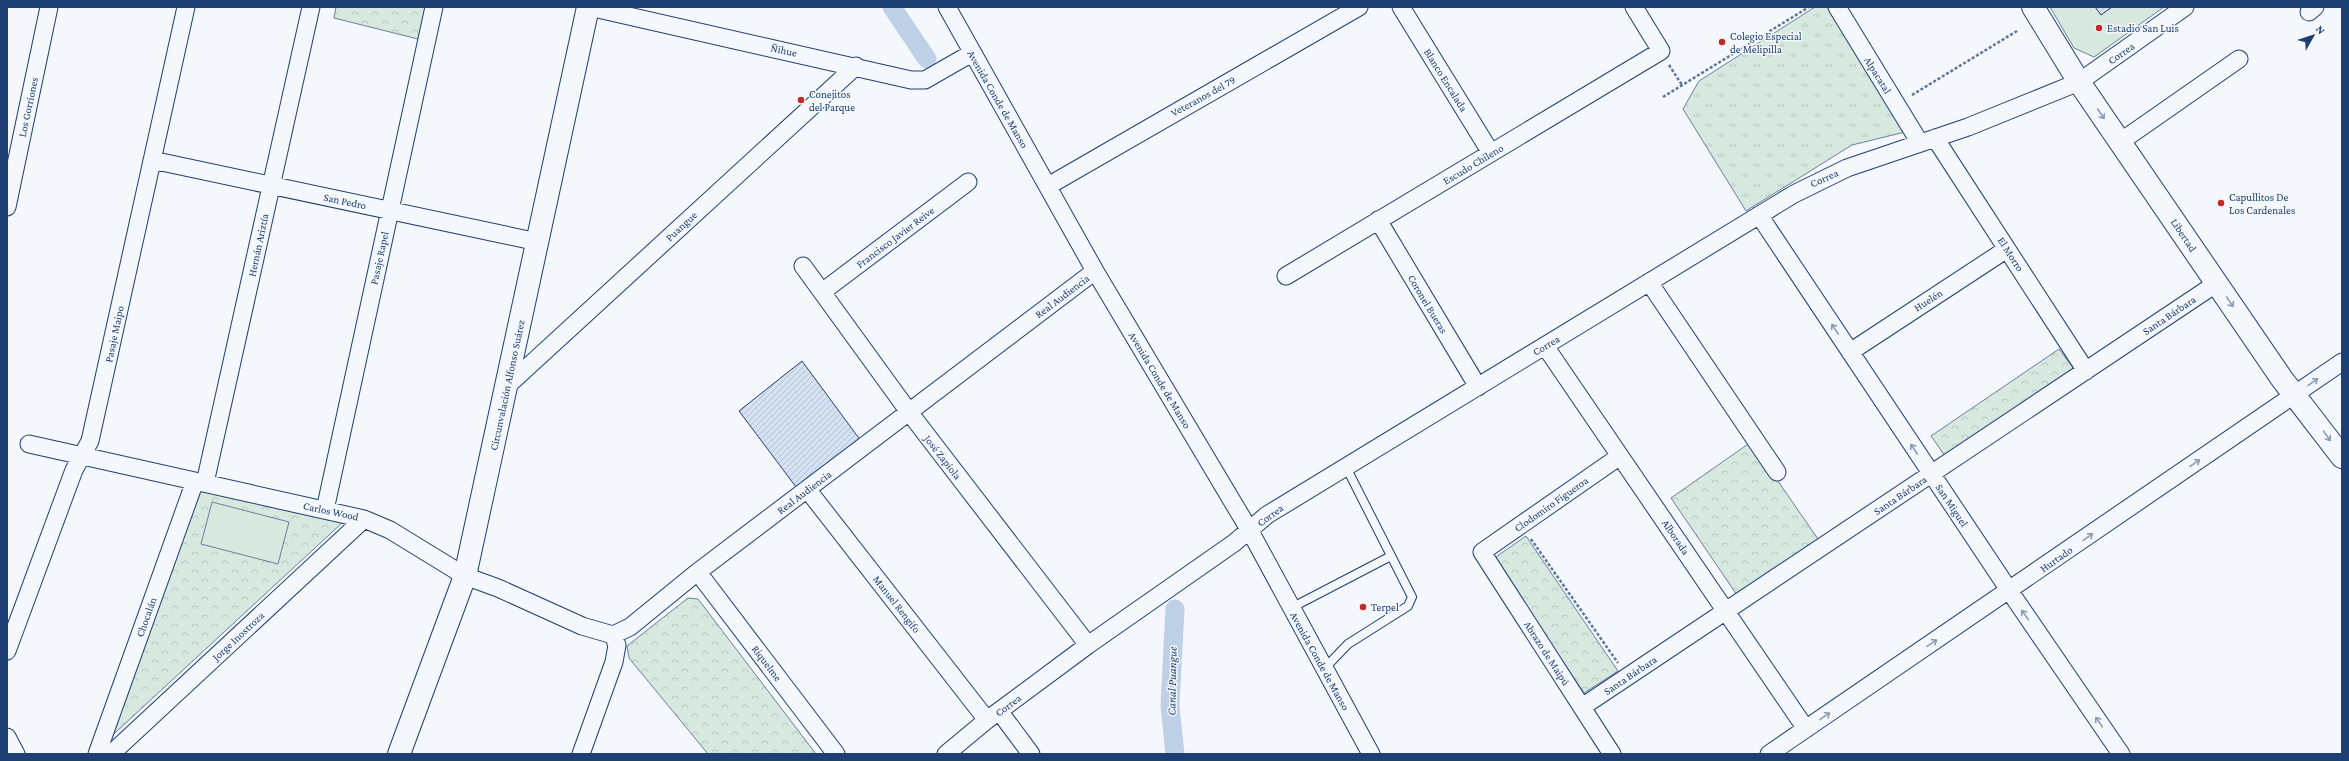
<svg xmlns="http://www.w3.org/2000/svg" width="2349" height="761" viewBox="0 0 2349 761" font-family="'Crimson Pro',serif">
	<defs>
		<pattern id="grass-tufts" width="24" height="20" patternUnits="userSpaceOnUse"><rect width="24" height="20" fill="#d7e8df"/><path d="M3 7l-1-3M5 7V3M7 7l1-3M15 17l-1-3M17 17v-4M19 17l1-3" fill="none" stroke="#b8c8c3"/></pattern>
		<pattern id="park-crowns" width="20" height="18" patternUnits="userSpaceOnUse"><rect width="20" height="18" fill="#d7e8df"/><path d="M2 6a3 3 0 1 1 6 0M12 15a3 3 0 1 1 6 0" fill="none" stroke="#b8c8c3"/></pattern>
		<pattern id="building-hatch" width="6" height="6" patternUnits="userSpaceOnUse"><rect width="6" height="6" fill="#d5e0f0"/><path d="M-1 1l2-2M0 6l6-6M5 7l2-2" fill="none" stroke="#b6c1d1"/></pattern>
	</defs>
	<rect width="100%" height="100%" fill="#f4f7fb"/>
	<path fill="url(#grass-tufts)" stroke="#687fa3" d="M1815,7H1827L1905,132L1852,145L1746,211L1683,109L1699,81Z"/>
	<path fill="url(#park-crowns)" stroke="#687fa3" d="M336,7H430L422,40L334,18Z
		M2059,349L2074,369L1945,456L1931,436Z
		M1751,442L1820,542L1739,598L1671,498Z
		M198,488L343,522L103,744Z
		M1526,536L1618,671L1584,693L1493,559Z
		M688,598L698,599L816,754H708L629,658L627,646Z"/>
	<path fill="#d7e8df" stroke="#687fa3" d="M2050,7H2164L2094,57L2074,48Z
		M212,502L289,522L278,564L201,544Z"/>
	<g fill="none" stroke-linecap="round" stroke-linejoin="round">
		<path stroke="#bed0e5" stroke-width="19" d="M892,7L927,59
			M1175,609L1170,706L1175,754"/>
	</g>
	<path fill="url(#building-hatch)" stroke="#1d3f73" d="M2095,7H2112L2101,15Z
		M802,361L861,441L799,491L739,411Z"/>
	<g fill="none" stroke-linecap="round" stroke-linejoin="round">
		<defs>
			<path id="lane" d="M1291,608L1391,556
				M1324,669L1348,644L1408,606L1412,597L1346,467"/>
			<path id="street" d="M589,7L911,80H925L972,53
				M947,7L1095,271L1250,531L1371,754
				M1401,7L1491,153
				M1837,7L1920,143
				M2309,12L2315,7
				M1935,138L2086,371
				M2120,142L2239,59
				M152,160L538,242
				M1048,186L1359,7
				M7,207L49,7
				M1759,215L2017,602L2121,754
				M1378,220L1478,387
				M803,266L909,412L1088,645
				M1286,276L1661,51L1634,7
				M1649,282L1777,472
				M822,292L968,182
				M1545,346L1806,729
				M1850,352L2007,249
				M507,386L856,66
				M29,444L364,519L390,530L465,576L498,588L582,626L613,635
				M205,483L311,7
				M807,489L987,720
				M325,510L434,7
				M695,574L700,575L836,754
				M613,635L630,627L695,574L1095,271
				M7,651L74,470L90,441L186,7
				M1582,707L2217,283
				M999,711L1031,754
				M7,737L16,754
				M97,754L195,481
				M111,754L364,519
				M581,754L614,662L617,645L613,635
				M946,754L987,720L1088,645L1234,543L1267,515L1794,194L1847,168L1968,127L2079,82L2185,7
				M1612,754L1482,552L1620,456
				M1769,754L2342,362"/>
			<path id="secondary" d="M2033,7L2079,82L2282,379L2342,457
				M399,754L465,576L588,7"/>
		</defs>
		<use href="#lane" stroke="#1d3f73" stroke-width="10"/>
		<use href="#street" stroke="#1d3f73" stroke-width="19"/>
		<use href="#secondary" stroke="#1d3f73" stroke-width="24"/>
		<path stroke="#5e769c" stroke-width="2.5" stroke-dasharray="3 2" stroke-linecap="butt" d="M1669,65L1682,85
			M1912,95L2017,31
			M1663,97L1809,7
			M1531,539L1618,663"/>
		<use href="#lane" stroke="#f4f7fb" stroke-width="8"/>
		<use href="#street" stroke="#f4f7fb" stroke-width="17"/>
		<use href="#secondary" stroke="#f4f7fb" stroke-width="22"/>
	</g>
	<defs><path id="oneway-shaft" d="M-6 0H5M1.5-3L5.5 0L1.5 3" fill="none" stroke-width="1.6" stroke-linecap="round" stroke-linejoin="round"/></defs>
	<g stroke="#889bb7">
		<use href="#oneway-shaft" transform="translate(2101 114) rotate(56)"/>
		<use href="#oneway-shaft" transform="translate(2230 302) rotate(56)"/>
		<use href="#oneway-shaft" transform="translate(1835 329) rotate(-124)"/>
		<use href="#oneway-shaft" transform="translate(2313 382) rotate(-35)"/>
		<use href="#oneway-shaft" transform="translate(2327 436) rotate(55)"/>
		<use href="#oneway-shaft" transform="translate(1914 449) rotate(-124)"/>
		<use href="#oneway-shaft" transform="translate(2195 463) rotate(-35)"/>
		<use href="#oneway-shaft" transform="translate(2088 537) rotate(-35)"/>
		<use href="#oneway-shaft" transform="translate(2025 615) rotate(-125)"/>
		<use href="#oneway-shaft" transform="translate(1932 643) rotate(-34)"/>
		<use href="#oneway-shaft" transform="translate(1825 716) rotate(-34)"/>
		<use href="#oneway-shaft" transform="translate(2099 722) rotate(-125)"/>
	</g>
	<g fill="#c62828" stroke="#f4f7fb" stroke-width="1.5">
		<circle cx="2099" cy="28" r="4"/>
		<circle cx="1722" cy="42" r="4"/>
		<circle cx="801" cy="100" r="4"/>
		<circle cx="2221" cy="203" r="4"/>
		<circle cx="1363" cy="607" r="4"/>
	</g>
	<g text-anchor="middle" stroke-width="3" stroke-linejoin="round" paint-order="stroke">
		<g font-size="11" fill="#1d3f73" stroke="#f4f7fb" text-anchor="start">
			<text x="2107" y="32">Estadio San Luis</text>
			<text x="1730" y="40">Colegio Especial<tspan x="1730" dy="13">de Melipilla</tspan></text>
			<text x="809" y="98">Conejitos<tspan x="809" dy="13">del Parque</tspan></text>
			<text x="2229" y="201">Capullitos De<tspan x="2229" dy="13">Los Cardenales</tspan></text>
			<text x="1371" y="611">Terpel</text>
		</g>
		<g font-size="11" fill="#1d3f73" stroke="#f4f7fb">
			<text transform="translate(784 50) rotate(12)" y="4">Ñihue</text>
			<text transform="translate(2121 53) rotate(-35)" y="4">Correa</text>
			<text transform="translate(1878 75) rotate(58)" y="4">Alpacatal</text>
			<text transform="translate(1446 80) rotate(58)" y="4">Blanco Encalada</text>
			<text transform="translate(1203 96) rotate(-29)" y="4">Veteranos del 79</text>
			<text transform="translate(998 99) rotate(60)" y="4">Avenida Conde de Manso</text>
			<text transform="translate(28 107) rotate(-78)" y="4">Los Gorriones</text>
			<text transform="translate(1473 164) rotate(-31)" y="4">Escudo Chileno</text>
			<text transform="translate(1824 178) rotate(-25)" y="4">Correa</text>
			<text transform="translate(345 201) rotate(12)" y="4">San Pedro</text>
			<text transform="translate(681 226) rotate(-43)" y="4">Puangue</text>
			<text transform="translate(2184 235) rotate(56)" y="4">Libertad</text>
			<text transform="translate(895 237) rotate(-37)" y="4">Francisco Javier Reive</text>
			<text transform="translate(258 245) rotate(-78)" y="4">Hernán Ariztía</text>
			<text transform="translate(2011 254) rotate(57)" y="4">El Morro</text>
			<text transform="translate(379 258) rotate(-78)" y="4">Pasaje Rapel</text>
			<text transform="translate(1062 296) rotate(-37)" y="4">Real Audiencia</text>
			<text transform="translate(1928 300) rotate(-33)" y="4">Huelén</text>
			<text transform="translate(1428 304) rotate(59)" y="4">Coronel Bueras</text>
			<text transform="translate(2169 315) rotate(-34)" y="4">Santa Bárbara</text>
			<text transform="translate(114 334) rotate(-78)" y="4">Pasaje Maipo</text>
			<text transform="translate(1546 345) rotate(-31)" y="4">Correa</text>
			<text transform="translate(1160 380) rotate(59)" y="4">Avenida Conde de Manso</text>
			<text transform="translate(507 385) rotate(-78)" y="4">Circunvalación Alfonso Suárez</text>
			<text transform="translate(943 457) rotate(52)" y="4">José Zapiola</text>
			<text transform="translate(804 492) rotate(-37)" y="4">Real Audiencia</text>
			<text transform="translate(1900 495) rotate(-34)" y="4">Santa Bárbara</text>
			<text transform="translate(1551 504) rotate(-35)" y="4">Clodomiro Figueroa</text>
			<text transform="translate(1952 505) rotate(56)" y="4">San Miguel</text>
			<text transform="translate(331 511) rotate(12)" y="4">Carlos Wood</text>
			<text transform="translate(1270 515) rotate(-36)" y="4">Correa</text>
			<text transform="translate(1676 537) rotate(56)" y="4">Alborada</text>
			<text transform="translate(2056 559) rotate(-35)" y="4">Hurtado</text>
			<text transform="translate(897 604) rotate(52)" y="4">Manuel Rengifo</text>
			<text transform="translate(146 617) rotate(-70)" y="4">Chocalán</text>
			<text transform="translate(238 636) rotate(-43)" y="4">Jorge Inostroza</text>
			<text transform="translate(1547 653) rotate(57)" y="4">Abrazo de Maipú</text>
			<text transform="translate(1320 661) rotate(61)" y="4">Avenida Conde de Manso</text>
			<text transform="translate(767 663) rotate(53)" y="4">Riquelme</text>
			<text transform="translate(1630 675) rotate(-34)" y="4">Santa Bárbara</text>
			<text transform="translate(1008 705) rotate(-37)" y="4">Correa</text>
		</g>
		<g font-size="12" font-style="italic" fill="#1d3f73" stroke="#f4f7fb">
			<text transform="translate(1172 681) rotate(-89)" y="4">Canal Puangue</text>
		</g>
	</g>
	<rect width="2349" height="761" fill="none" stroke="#1d3f73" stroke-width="16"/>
	<g transform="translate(2313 36) rotate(51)" stroke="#f4f7fb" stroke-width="3" paint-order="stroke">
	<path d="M0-3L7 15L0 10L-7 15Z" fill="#1d3f73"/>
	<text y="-6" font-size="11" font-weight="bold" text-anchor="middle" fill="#1d3f73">N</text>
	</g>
</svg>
